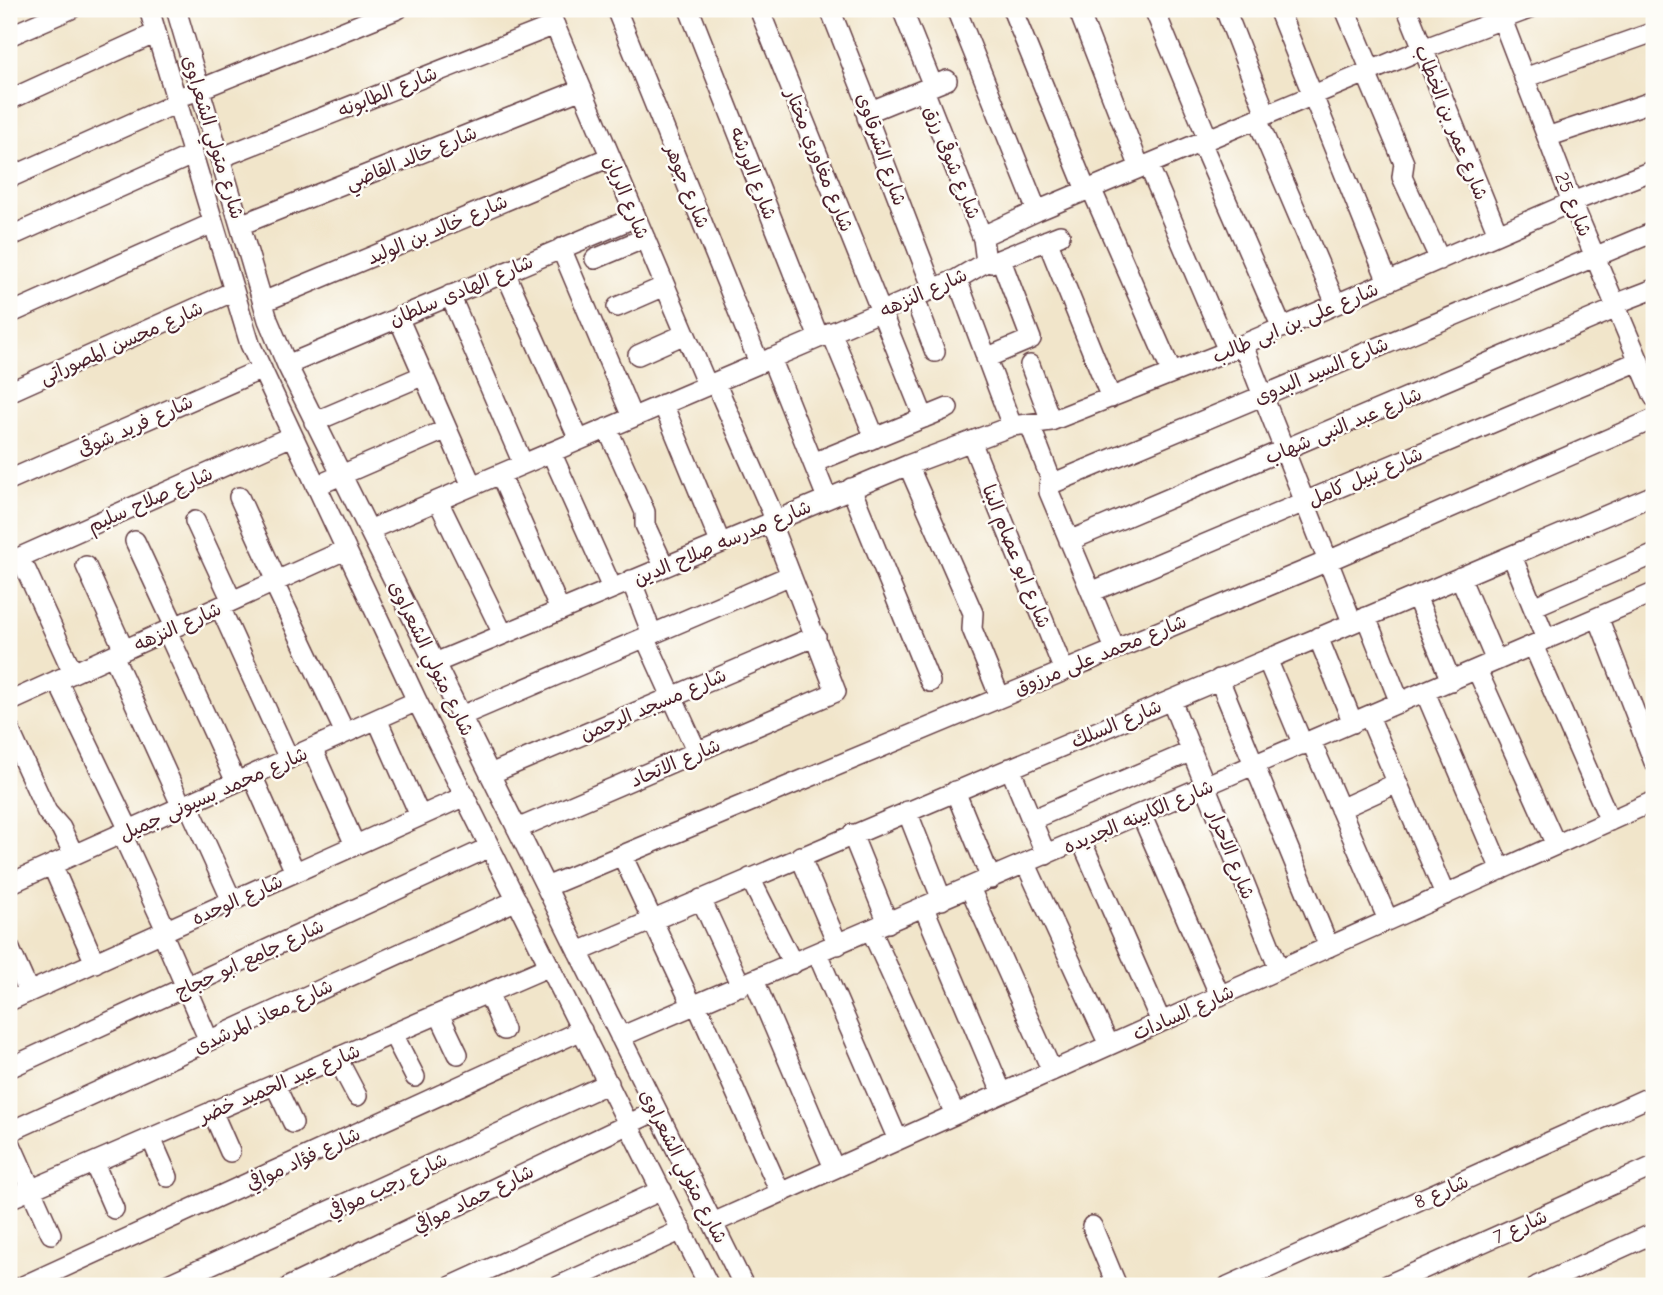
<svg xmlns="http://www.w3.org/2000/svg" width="1663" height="1295" viewBox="0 0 1663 1295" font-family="'Comic Neue','Playpen Sans Arabic',sans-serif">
	<rect width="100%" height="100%" fill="#fdfcf7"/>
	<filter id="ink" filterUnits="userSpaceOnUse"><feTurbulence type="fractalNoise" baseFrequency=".0143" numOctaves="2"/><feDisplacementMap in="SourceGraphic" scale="14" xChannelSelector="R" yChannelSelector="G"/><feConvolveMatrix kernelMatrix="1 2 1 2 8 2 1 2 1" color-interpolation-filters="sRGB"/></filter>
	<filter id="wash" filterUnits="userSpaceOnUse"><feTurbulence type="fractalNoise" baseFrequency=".00686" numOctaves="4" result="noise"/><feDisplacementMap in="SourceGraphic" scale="28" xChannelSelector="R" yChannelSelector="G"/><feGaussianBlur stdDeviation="1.57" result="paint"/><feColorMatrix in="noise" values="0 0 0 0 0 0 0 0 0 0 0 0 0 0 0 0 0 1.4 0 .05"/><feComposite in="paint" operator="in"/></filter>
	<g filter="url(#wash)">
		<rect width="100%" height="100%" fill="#f1e5ca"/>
	</g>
	<g filter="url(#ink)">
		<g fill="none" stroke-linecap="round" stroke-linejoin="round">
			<defs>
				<path id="minor" d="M149,9L250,344L417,701L709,1286
					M176,9L268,320L287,365L744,1286
					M548,9L707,385
					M616,9L759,363
					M689,9L819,338
					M759,9L924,418
					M830,9L868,105L867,117L933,289
					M902,9L931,81L926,95L983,239
					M956,9L1037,211
					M1012,9L1086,190
					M1078,9L1140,168
					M1154,9L1208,139
					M1225,9L1266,114
					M1278,9L1388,282
					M1345,9L1371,71
					M1407,9L1498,234
					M1498,9L1572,202L1654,397
					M9,36L71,9
					M1366,73L1404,163L1402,177L1440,260
					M1524,78L1654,32
					M188,94L398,9
					M9,100L156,33
					M866,113L947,80
					M1257,119L1336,304
					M1547,137L1654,101
					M1201,142L1282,328
					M220,158L555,25
					M1148,164L1228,351
					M9,178L177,103
					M1091,188L1172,373
					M240,225L582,89
					M9,237L192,155
					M1047,240L1111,398
					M561,248L632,417
					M595,259L645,238
					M991,263L1060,235
					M505,272L579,440
					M957,279L1012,426
					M450,295L523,464
					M914,297L935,352
					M263,302L610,157
					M1615,304L1654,289
					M617,307L665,286
					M9,314L213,223
					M398,317L472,486
					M831,332L875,438
					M1243,345L1352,622
					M638,355L685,334
					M771,358L827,498
					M986,358L1031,339L1001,260
					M287,365L636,217
					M1030,365L1051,421
					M715,382L775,519
					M9,392L234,291
					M663,404L720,542
					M314,422L424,375
					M1030,425L1050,477L1049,492L1115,649
					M607,428L645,512V525L664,566
					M971,441L1064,671
					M551,452L612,588
					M813,463L948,408
					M908,465L973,613L972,629L999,695
					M500,474L560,610
					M9,480L262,369
					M1049,485L1654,232
					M316,486L447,429
					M851,488L930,682
					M239,497L277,581
					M438,501L503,634
					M195,521L232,601
					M369,530L957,279L986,262L983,239L987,234L1037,211L1423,49L1529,9
					M135,541L175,627
					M1069,541L1617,308
					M1512,556L1546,639
					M9,562L292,436
					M86,566L124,650
					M26,570L73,673
					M1460,577L1496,661
					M631,580L652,634
					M274,583L345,733
					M1091,592L1639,361
					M1416,596L1451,681
					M220,607L289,759
					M1533,607L1653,555
					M1366,617L1400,703
					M1598,617L1654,762
					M167,631L236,782
					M645,637L697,752
					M1318,637L1353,723
					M1533,645L1610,821
					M113,655L182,807
					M1267,659L1303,745
					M435,663L908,465L1012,426L1051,421L1228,351L1572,202L1654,170
					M1477,670L1556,845
					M1219,679L1329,947
					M57,680L129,830
					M1425,692L1501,870
					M1171,700L1279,969
					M9,702L345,550
					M461,716L791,575
					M1369,716L1445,895
					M377,719L420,816
					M9,729L47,812L61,828L74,855
					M1311,741L1388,920
					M312,748L355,845
					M1010,768L1046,855
					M490,774L816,636
					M252,775L295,872
					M955,791L991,879
					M188,804L232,901
					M1340,809L1397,783
					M907,811L942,900
					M1141,814L1220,996
					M1031,820L1192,751
					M517,829L836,692L770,521
					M122,834L166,930
					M852,834L888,923
					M1081,840L1161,1022
					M622,855L693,1007
					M800,856L838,945
					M1026,864L1109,1045
					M52,865L95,963
					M750,878L793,964
					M9,884L417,701
					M546,887L1328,561L1654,419
					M970,888L1052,1071
					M701,899L741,986
					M924,908L1002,1093
					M871,930L955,1114
					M162,932L209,1041
					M9,947L29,992
					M578,952L1654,495
					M817,953L898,1140
					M754,980L834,1168
					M488,993L504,1030
					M9,1001L465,796
					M697,1005L780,1192
					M439,1014L458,1054
					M393,1034L415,1077
					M620,1037L1654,593
					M337,1058L357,1096
					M9,1068L490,847
					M275,1085L293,1123
					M212,1111L230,1152
					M9,1132L517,900
					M151,1138L168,1177
					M9,1140L51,1234
					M94,1163L114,1209
					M9,1199L550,966
					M713,1223L1654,801
					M1092,1226L1117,1286
					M23,1286L582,1030
					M164,1286L609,1083
					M290,1286L656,1111
					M452,1286L662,1190
					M559,1286L682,1230
					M1228,1286L1654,1095
					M1385,1286L1654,1166
					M1537,1286L1654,1233"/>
			</defs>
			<use href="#minor" stroke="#633d43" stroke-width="22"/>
			<use href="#minor" stroke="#fff" stroke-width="19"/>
		</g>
	</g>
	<g text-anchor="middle" stroke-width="5" stroke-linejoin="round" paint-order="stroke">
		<g font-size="19" fill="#4a1f2b" stroke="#fdfcf7">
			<text transform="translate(387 91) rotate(-22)" y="7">شارع الطابونه</text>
			<text transform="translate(1452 122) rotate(68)" y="7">شارع عمر بن الخطاب</text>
			<text transform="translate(214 137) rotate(73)" y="7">شارع متولي الشعراوى</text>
			<text transform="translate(882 149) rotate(71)" y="7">شارع الشرقاوى</text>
			<text transform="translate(411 157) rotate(-22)" y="7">شارع خالد القاضي</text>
			<text transform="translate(820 160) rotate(68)" y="7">شارع مغاوري مختار</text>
			<text transform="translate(953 162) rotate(68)" y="7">شارع شوقى رزق</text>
			<text transform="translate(754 173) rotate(69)" y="7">شارع الورشه</text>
			<text transform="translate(688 186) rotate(68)" y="7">شارع جوهر</text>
			<text transform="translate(627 197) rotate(67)" y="7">شارع الريان</text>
			<text transform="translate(1574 204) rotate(68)" y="7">شارع 25</text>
			<text transform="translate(437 229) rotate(-23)" y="7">شارع خالد بن الوليد</text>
			<text transform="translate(461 290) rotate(-23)" y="7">شارع الهادى سلطان</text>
			<text transform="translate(923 292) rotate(-24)" y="7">شارع النزهه</text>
			<text transform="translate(1295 322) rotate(-23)" y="7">شارع على بن ابى طالب</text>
			<text transform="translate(121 342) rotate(-24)" y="7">شارع محسن المصوراتى</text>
			<text transform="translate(1321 370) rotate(-23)" y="7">شارع السيد البدوى</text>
			<text transform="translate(135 425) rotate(-24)" y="7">شارع فريد شوقى</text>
			<text transform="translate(1343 425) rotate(-23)" y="7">شارع عبد النبى شهاب</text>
			<text transform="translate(1365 476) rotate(-23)" y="7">شارع نبيل كامل</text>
			<text transform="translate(150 499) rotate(-24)" y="7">شارع صلاح سليم</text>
			<text transform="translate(722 542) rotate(-23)" y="7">شارع مدرسه صلاح الدين</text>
			<text transform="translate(1017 556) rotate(68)" y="7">شارع ابو عصام البنا</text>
			<text transform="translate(177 626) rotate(-24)" y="7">شارع النزهه</text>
			<text transform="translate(1100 654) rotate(-22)" y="7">شارع محمد على مرزوق</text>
			<text transform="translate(432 658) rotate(64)" y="7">شارع متولي الشعراوى</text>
			<text transform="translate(653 704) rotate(-23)" y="7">شارع مسجد الرحمن</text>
			<text transform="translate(1116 723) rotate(-23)" y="7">شارع السلك</text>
			<text transform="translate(675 762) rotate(-23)" y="7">شارع الاتحاد</text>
			<text transform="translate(213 793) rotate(-24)" y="7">شارع محمد بسيونى جميل</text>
			<text transform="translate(1138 816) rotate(-23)" y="7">شارع الكابينه الجديده</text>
			<text transform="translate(1232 854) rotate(68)" y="7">شارع الاحرار</text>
			<text transform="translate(237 899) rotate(-24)" y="7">شارع الوحده</text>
			<text transform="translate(249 958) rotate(-25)" y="7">شارع جامع ابو حجاج</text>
			<text transform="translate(1183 1012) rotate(-24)" y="7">شارع السادات</text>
			<text transform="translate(263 1016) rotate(-25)" y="7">شارع معاذ المرشدى</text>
			<text transform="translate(279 1083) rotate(-23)" y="7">شارع عبد الحميد خضر</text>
			<text transform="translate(303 1158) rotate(-25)" y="7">شارع فؤاد موافي</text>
			<text transform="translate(684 1166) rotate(63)" y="7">شارع متولي الشعراوى</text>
			<text transform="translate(387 1185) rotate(-25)" y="7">شارع رجب موافي</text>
			<text transform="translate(1441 1191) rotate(-24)" y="7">شارع 8</text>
			<text transform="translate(473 1198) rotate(-26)" y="7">شارع حماد موافي</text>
			<text transform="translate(1520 1226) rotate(-24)" y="7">شارع 7</text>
		</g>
	</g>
	<rect width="1663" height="1295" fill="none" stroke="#fdfcf7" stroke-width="35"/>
</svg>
